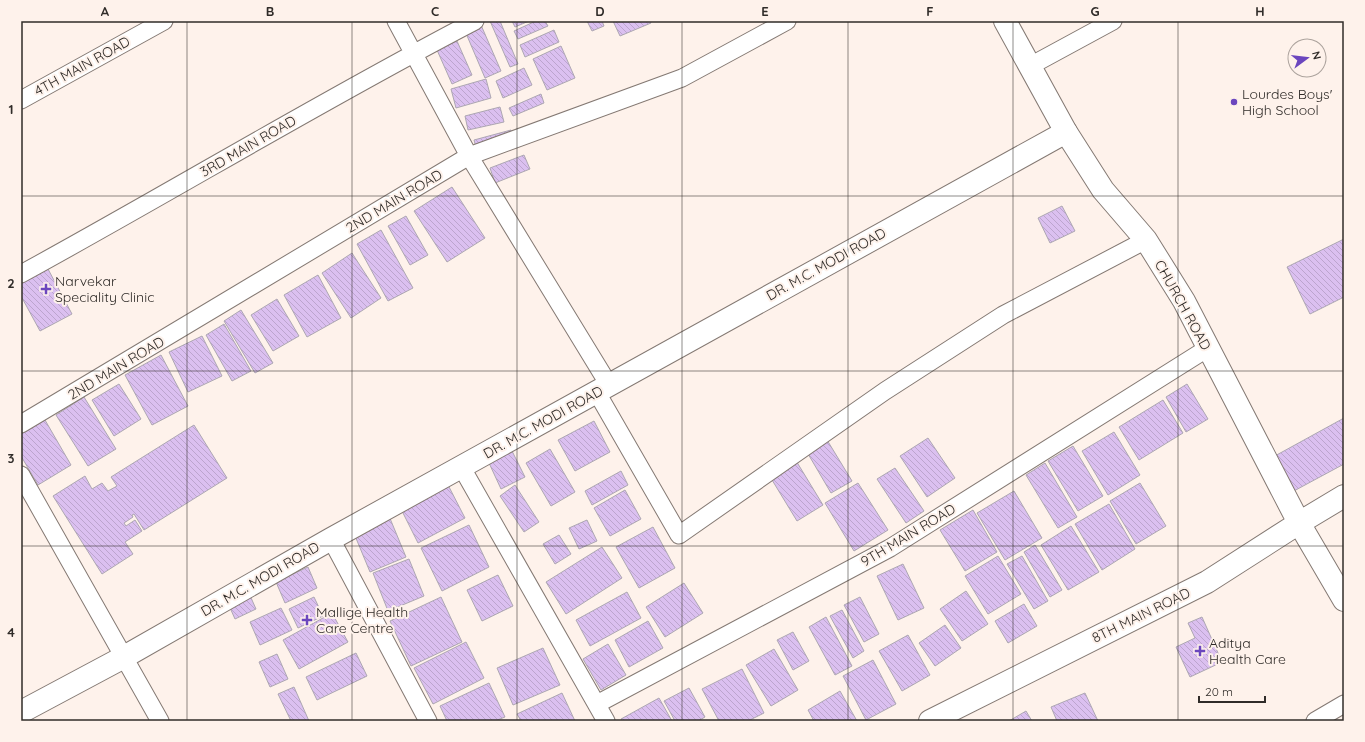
<svg xmlns="http://www.w3.org/2000/svg" width="1365" height="742" viewBox="0 0 1365 742" font-family="Quicksand,sans-serif">
	<defs>
		<pattern id="building-back-hatch" width="6" height="6" patternUnits="userSpaceOnUse"><rect width="6" height="6" fill="#dbc0f0"/><path d="M-1 5l2 2M0 0l6 6M5-1l2 2" fill="none" stroke="#bca5ce"/></pattern>
	</defs>
	<rect width="100%" height="100%" fill="#fef2eb"/>
	<path fill="url(#building-back-hatch)" stroke="#ada7b2" d="M490,21H500L518,64L510,67Z
		M512,21H529L515,27Z
		M536,21H545L548,26L518,39L514,31Z
		M587,21H602L604,26L592,31Z
		M613,21H650L651,23L620,36Z
		M481,25L501,71L485,78L465,31Z
		M554,30L559,42L525,57L520,45Z
		M457,41L472,75L452,84L437,50Z
		M561,46L575,78L547,90L533,59Z
		M524,68L532,85L503,98L496,81Z
		M486,79L491,98L456,108L451,89Z
		M541,94L544,103L513,116L509,108Z
		M500,107L504,122L468,130L465,116Z
		M511,130L515,145L478,155L474,140Z
		M524,155L530,169L495,183L490,168Z
		M452,187L485,238L447,262L414,211Z
		M1062,206L1075,231L1050,243L1038,218Z
		M406,216L428,255L410,265L388,226Z
		M381,230L413,288L388,301L357,244Z
		M1344,239V297L1310,314L1287,267Z
		M352,253L381,298L351,318L322,273Z
		M48,269L72,314L40,331L21,296V283Z
		M318,275L341,318L307,337L284,295Z
		M277,299L299,336L273,351L251,315Z
		M241,310L273,363L255,373L224,321Z
		M224,324L251,371L232,381L206,335Z
		M202,336L222,376L188,392L169,352Z
		M161,355L188,406L152,425L125,375Z
		M119,384L141,419L114,436L92,400Z
		M1187,384L1208,419L1186,432L1166,397Z
		M84,397L116,449L88,466L56,415Z
		M1163,400L1183,433L1139,460L1119,427Z
		M1344,418V464L1292,492L1273,457Z
		M45,420L71,465L38,485L21,456V434Z
		M594,421L610,452L575,471L558,440Z
		M194,425L227,478L144,530L134,514L132,515L133,517L124,523L126,526L135,520L142,531L125,542L133,554L102,574L53,496L85,476L92,489L102,483L108,491L117,486L111,477Z
		M1114,432L1140,475L1108,495L1082,451Z
		M824,435L852,481L831,493L804,447Z
		M928,438L955,478L927,497L900,456Z
		M1073,446L1103,496L1078,511L1048,461Z
		M550,449L575,492L551,506L526,463Z
		M512,451L525,477L501,489L489,463Z
		M795,459L823,505L797,521L769,475Z
		M1045,463L1077,517L1058,528L1026,475Z
		M895,468L924,511L906,523L877,479Z
		M621,471L628,485L592,505L585,491Z
		M446,481L465,518L418,543L399,505Z
		M858,483L888,530L854,551L825,503Z
		M1140,483L1166,526L1136,544L1110,501Z
		M515,485L539,522L524,532L500,496Z
		M625,490L641,519L610,536L594,508Z
		M1014,491L1042,538L1005,560L977,513Z
		M1109,504L1135,549L1102,570L1075,524Z
		M973,510L997,552L965,571L940,530Z
		M389,516L406,557L370,572L353,531Z
		M587,520L597,541L579,549L569,528Z
		M469,525L489,567L442,591L421,548Z
		M1071,526L1099,572L1068,590L1041,545Z
		M653,527L675,568L639,588L616,547Z
		M559,535L571,554L555,564L543,544Z
		M1035,545L1062,590L1050,597L1024,552Z
		M602,547L622,578L566,614L546,582Z
		M998,556L1021,594L988,614L965,576Z
		M1022,556L1048,601L1034,609L1007,564Z
		M409,559L424,596L388,611L373,573Z
		M903,564L924,608L898,620L877,576Z
		M308,567L317,588L285,603L276,582Z
		M498,575L513,606L482,621L467,590Z
		M684,583L703,613L665,637L646,607Z
		M248,591L256,609L235,619L227,601Z
		M966,591L988,624L962,641L940,609Z
		M627,592L641,618L590,646L576,620Z
		M314,597L323,616L298,628L289,609Z
		M441,597L462,642L411,666L390,621Z
		M860,597L879,634L864,642L844,605Z
		M1024,604L1037,626L1008,643L995,621Z
		M281,608L292,630L260,645L250,622Z
		M842,610L864,651L853,658L830,616Z
		M332,613L348,642L299,669L283,640Z
		M826,617L852,666L835,675L809,627Z
		M1202,617L1222,662L1190,677L1176,647L1195,638L1188,623Z
		M648,621L663,648L629,667L615,640Z
		M945,625L961,648L935,666L919,643Z
		M793,632L809,661L793,670L777,640Z
		M908,635L930,675L902,691L879,651Z
		M466,642L484,678L433,704L414,668Z
		M608,644L626,675L601,690L583,659Z
		M543,648L560,685L513,705L497,668Z
		M774,649L798,690L771,706L746,665Z
		M356,653L367,676L317,700L306,677Z
		M277,654L288,679L270,687L259,662Z
		M873,660L896,704L866,720L843,676Z
		M742,669L764,713L748,721H719L702,689Z
		M489,683L505,717L495,721H447L440,706Z
		M294,687L309,721H291L278,694Z
		M689,688L705,717L698,721H675L664,701Z
		M840,691L857,721H814L808,710Z
		M562,693L575,721H521L517,714Z
		M1085,693L1098,721H1057L1051,707Z
		M659,698L672,721H622L621,719Z
		M1026,711L1032,721H1009Z"/>
	<g fill="none" stroke-linecap="round" stroke-linejoin="round">
		<defs>
			<path id="minor" d="M396,21L469,156L609,385
				M1030,66L1113,21
				M21,100L164,21
				M21,274C173,191 321,101 475,21
				M596,391L679,535L885,391L1003,315L1146,240
				M21,424L469,156L682,78L787,21
				M462,468L606,721
				M21,475L160,721
				M331,539L428,721
				M597,704L890,548L1208,348
				M1315,721L1344,704"/>
			<path id="tertiary" d="M21,712L124,657L331,539L1066,132L1103,190L1146,240L1184,301L1299,523L1344,600
				M930,721L1207,582L1299,523L1344,496"/>
			<path id="secondary" d="M1005,21L1066,132"/>
		</defs>
		<use href="#minor" stroke="#847973" stroke-width="19"/>
		<use href="#tertiary" stroke="#847973" stroke-width="24"/>
		<use href="#secondary" stroke="#847973" stroke-width="24"/>
		<use href="#minor" stroke="#fff" stroke-width="17"/>
		<use href="#tertiary" stroke="#fff" stroke-width="22"/>
		<use href="#secondary" stroke="#fff" stroke-width="22"/>
	</g>
	<path fill="none" stroke="#302c29" stroke-width="1" stroke-opacity="0.55" d="M187,21V721M352,21V721M517,21V721M682,21V721M848,21V721M1013,21V721M1178,21V721M21,196H1344M21,371H1344M21,546H1344"/>
	<g fill="#6b46be" stroke="#fef2eb" stroke-width="1.5">
		<circle cx="1234" cy="102" r="4"/>
		<path d="M44 283h4v4h4v4h-4v4h-4v-4h-4v-4h4z"/>
		<path d="M305 614h4v4h4v4h-4v4h-4v-4h-4v-4h4z"/>
		<path d="M1198 645h4v4h4v4h-4v4h-4v-4h-4v-4h4z"/>
	</g>
	<g text-anchor="middle" stroke-width="4" stroke-linejoin="round" paint-order="stroke">
		<g font-size="14" fill="#302c29" stroke="#fef2eb">
			<text transform="translate(82 66) rotate(-29)" y="5">4TH MAIN ROAD</text>
			<text transform="translate(248 146) rotate(-30)" y="5">3RD MAIN ROAD</text>
			<text transform="translate(394 201) rotate(-31)" y="5">2ND MAIN ROAD</text>
			<text transform="translate(826 264) rotate(-29)" y="5">DR. M.C. MODI ROAD</text>
			<text transform="translate(1183 305) rotate(61)" y="5">CHURCH ROAD</text>
			<text transform="translate(116 368) rotate(-31)" y="5">2ND MAIN ROAD</text>
			<text transform="translate(543 422) rotate(-29)" y="5">DR. M.C. MODI ROAD</text>
			<text transform="translate(908 535) rotate(-31)" y="5">9TH MAIN ROAD</text>
			<text transform="translate(260 579) rotate(-30)" y="5">DR. M.C. MODI ROAD</text>
			<text transform="translate(1141 615) rotate(-26)" y="5">8TH MAIN ROAD</text>
		</g>
		<g font-size="14" fill="#302c29" stroke="#fef2eb" text-anchor="start">
			<text x="1242" y="99">Lourdes Boys'<tspan x="1242" dy="16">High School</tspan></text>
			<text x="55" y="286">Narvekar<tspan x="55" dy="16">Speciality Clinic</tspan></text>
			<text x="316" y="617">Mallige Health<tspan x="316" dy="16">Care Centre</tspan></text>
			<text x="1209" y="648">Aditya<tspan x="1209" dy="16">Health Care</tspan></text>
		</g>
	</g>
	<rect width="1365" height="742" fill="none" stroke="#fef2eb" stroke-width="44"/>
	<g transform="translate(1307 58) rotate(75)"><circle r="19" fill="#fef2eb" stroke="#aca39d"/>
	<path d="M0-3L7 15L0 10L-7 15Z" fill="#6b46be"/>
	<text y="-6" font-size="11" font-weight="bold" text-anchor="middle" fill="#302c29">N</text>
	</g>
	<path d="M1199 696v6h66v-6" fill="none" stroke="#302c29" stroke-width="2"/>
	<text x="1205" y="696" font-size="12" fill="#302c29" stroke="#fef2eb" stroke-width="3" paint-order="stroke">20 m</text>
	<rect x="22" y="22" width="1321" height="698" fill="none" stroke="#302c29" stroke-width="1.5"/>
	<g font-size="13" text-anchor="middle" font-weight="bold" fill="#302c29">
		<text x="105" y="16">A</text>
		<text x="270" y="16">B</text>
		<text x="435" y="16">C</text>
		<text x="600" y="16">D</text>
		<text x="765" y="16">E</text>
		<text x="930" y="16">F</text>
		<text x="1095" y="16">G</text>
		<text x="1260" y="16">H</text>
		<text x="11" y="114">1</text>
		<text x="11" y="288">2</text>
		<text x="11" y="463">3</text>
		<text x="11" y="637">4</text>
	</g>
</svg>
